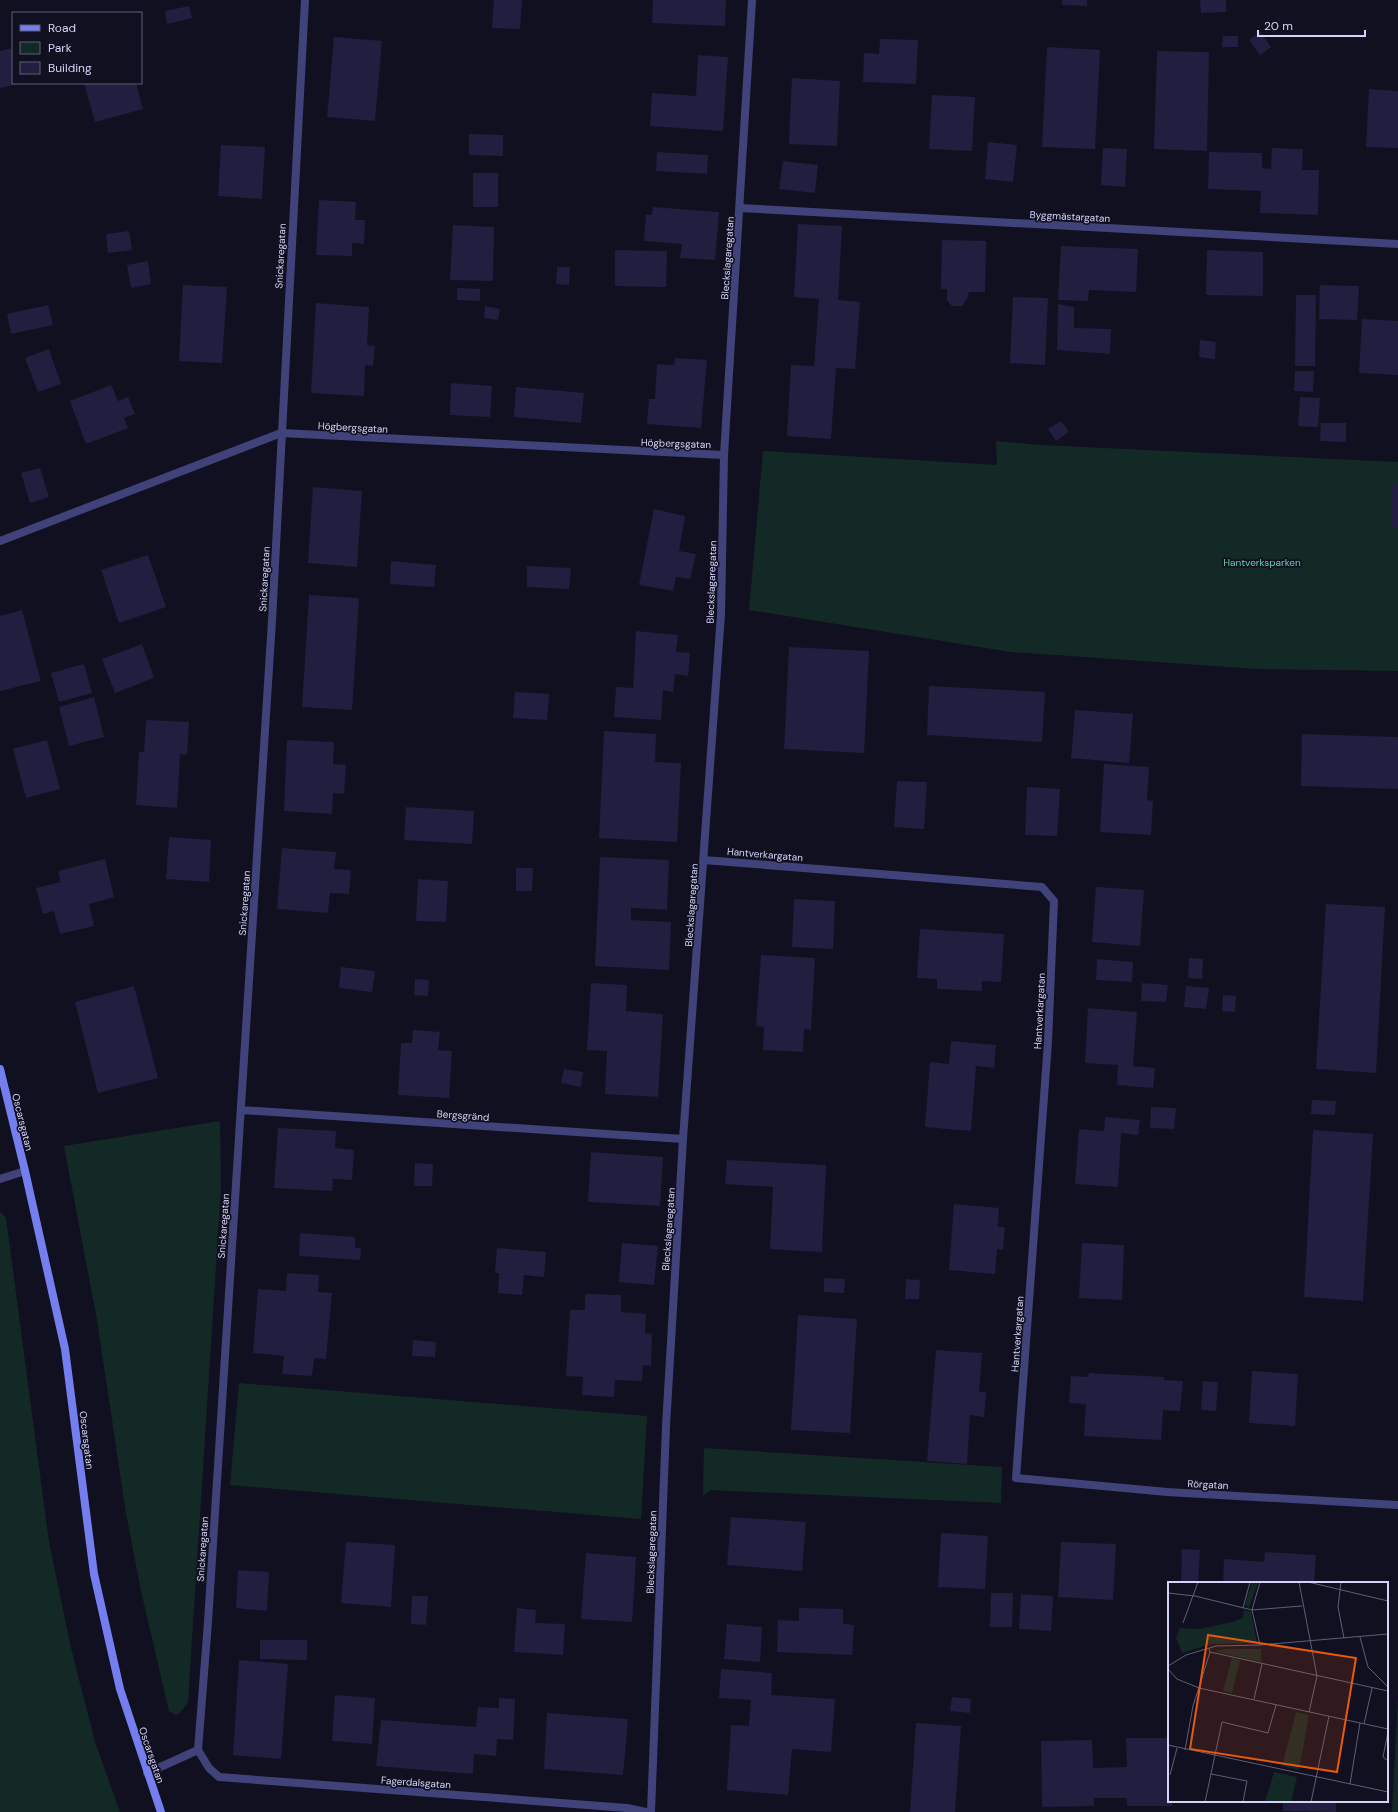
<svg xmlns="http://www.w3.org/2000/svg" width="1398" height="1812" viewBox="0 0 1398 1812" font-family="'DM Sans',sans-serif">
	<rect width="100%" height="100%" fill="#111020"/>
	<path fill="#132926" d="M996,441L1041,445L1398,462V671L1257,669L1011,652L749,610L763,451L997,465Z
		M220,1121L221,1188L188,1702L181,1712L176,1715L169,1711L141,1591L126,1513L97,1320L64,1146Z
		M0,1211L6,1218L49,1542L71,1648L95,1742L120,1812H0Z
		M239,1383L647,1416L641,1519L230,1485Z
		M704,1448L1002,1467L1001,1503L711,1490L703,1496Z
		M1398,1697V1812H1392Z"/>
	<path fill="#211e3f" d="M494,0H522L520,29L492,28Z
		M653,0H726L725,26L652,23Z
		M1062,0H1087V6L1062,5Z
		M1200,0H1226V12L1201,13Z
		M189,6L192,18L167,24L165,11Z
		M1260,32L1271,47L1260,55L1249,40Z
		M1223,36H1238V47H1222Z
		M334,37L382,41L375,121L327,117Z
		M880,39L918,40L916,84L863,82L864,53L879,54Z
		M1047,47L1100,50L1095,149L1042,147Z
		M13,48V83L20,84L0,88V51Z
		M1157,51L1209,52L1207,151L1154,149Z
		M698,55L728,57L723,131L650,126L652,93L696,96Z
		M792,78L840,81L837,146L789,144Z
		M84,83H136L143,109L95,122Z
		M1369,89L1398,91V148L1366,147Z
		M932,95L975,97L972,151L929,149Z
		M469,134L503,135V156L469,155Z
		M988,142L1017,145L1013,182L985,179Z
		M221,145L265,147L262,199L218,196Z
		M1103,148L1127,149L1125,187L1101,185Z
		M1272,148L1303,149L1302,170H1319L1318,215L1260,213L1261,191L1208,189L1209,152L1262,153V168L1271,169Z
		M657,152L708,155L707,174L656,171Z
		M783,161L818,165L815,193L779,189Z
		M473,173H498V207H473Z
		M319,200L356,202L355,220H365L364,244L352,243V256L316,255Z
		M653,207L719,212L715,260L680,258L682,244L644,241L646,215H652Z
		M798,224L842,226L838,300L860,302L855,369L836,368L831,439L787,436L791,365L814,366L819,299L794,297Z
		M453,225L494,227L493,281L450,280Z
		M129,231L132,250L108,253L106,234Z
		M942,240L986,241L985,292H969L967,299L962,306H952L947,300V289H941Z
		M1061,246L1138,249L1136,292L1089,290L1088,301L1058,300Z
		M615,250L667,251L666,287L615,286Z
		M1207,250L1263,252V296L1206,295Z
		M148,261L151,284L131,288L127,265Z
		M557,267H570L569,285L556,284Z
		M183,285L227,287L222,363L179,361Z
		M1320,285L1359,286L1357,320L1319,319Z
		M457,288L480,289V301L457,300Z
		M1296,295H1316L1315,366H1295Z
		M1013,297L1048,298L1045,365L1010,363Z
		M316,303L369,307L367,345L375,346L373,366L365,365L364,396L311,393Z
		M1058,304L1074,307V328L1111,329L1110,354L1057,350Z
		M48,305L53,325L11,334L7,314Z
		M485,306L500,309L498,320L484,318Z
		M1362,319L1398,321V375L1359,373Z
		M1200,340L1216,342L1215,359L1199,357Z
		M49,349L61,384L38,392L25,358Z
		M675,358L707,360L701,428L647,424L649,399H655L657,364L674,365Z
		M1295,371H1314L1313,392L1294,391Z
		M451,383L492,386L490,417L450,415Z
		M111,385L118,401L128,397L135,414L124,418L128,428L86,444L70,401Z
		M516,387L584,393L581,423L514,417Z
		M1300,397L1320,398L1318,427L1298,426Z
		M1061,421L1069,432L1056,441L1048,429Z
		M1321,423H1346V442L1320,441Z
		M40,468L49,497L30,503L21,473Z
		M1392,484L1398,485V527H1391Z
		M313,487L362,491L357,567L308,563Z
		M654,509L685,516L679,551L696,554L690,579L676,577L673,591L639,585Z
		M148,555L166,607L119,623L101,570Z
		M391,561L436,565L434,587L390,584Z
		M527,566L571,568L569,589L527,587Z
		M309,595L359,598L352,710L302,707Z
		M22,610L41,681L0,691V616Z
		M636,631L678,635L676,652L690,653L688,676L675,674L673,692L663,690L661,720L614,717L616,687L633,688Z
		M142,644L154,678L115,693L102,659Z
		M789,647L869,651L864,753L784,749Z
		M84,664L92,693L59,702L51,673Z
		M929,686L1045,692L1042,742L927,735Z
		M515,692L549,694L547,720L513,718Z
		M94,697L104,737L69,746L59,707Z
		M1075,710L1133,714L1129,763L1071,758Z
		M146,720L189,722L187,755L180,754L177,808L136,805L139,752H144Z
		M604,731L656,734L655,762L681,763L677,842L599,838Z
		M1302,734L1398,737V789L1301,786Z
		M47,740L60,789L26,798L13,749Z
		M287,740L334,742L333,764L346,765L344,794L333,793L332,814L284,811Z
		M1104,764L1149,767L1147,800L1153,801L1151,835L1100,832Z
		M897,781L927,782L924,829L894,827Z
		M1027,787L1060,789L1057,836L1025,835Z
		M406,807L474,811L472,844L404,840Z
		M169,837L211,840L209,882L166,879Z
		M282,848L336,852L334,869L351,870L349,894L330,893L328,913L277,909Z
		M600,857L669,860L667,910L631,908V920L671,922L669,970L595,966Z
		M105,859L114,897L89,904L94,926L60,934L54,911L43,914L36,888L61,882L58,871Z
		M516,868H533L532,891H516Z
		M418,879L448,881L446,922L416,921Z
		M1096,887L1144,890L1140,946L1092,942Z
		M794,899L835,901L833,949L792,947Z
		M1326,904L1385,907L1376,1073L1316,1069Z
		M920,929L1004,934L1001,982L982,981V991L937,989V979L917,978Z
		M761,955L815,958L811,1030L804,1029L803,1052L763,1050L764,1027L756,1026Z
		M1189,958L1203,959L1202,979L1188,978Z
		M1097,959L1133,962L1132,982L1096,980Z
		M341,967L375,971L372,992L339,988Z
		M415,979L429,980L428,996L414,995Z
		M591,983L627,985L626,1011L663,1014L658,1097L605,1094L607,1051L587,1050Z
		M1142,983L1168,985L1166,1002L1141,1001Z
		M134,986L158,1078L98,1093L75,1002Z
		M1186,986L1209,988L1206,1009L1184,1007Z
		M1223,995L1236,996L1235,1012L1222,1011Z
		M1088,1008L1137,1012L1133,1066L1155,1068L1153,1088L1117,1085L1118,1065L1085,1063Z
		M413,1030L440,1032L438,1050L452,1051L449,1098L398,1095L401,1043H412Z
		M951,1041L996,1045L994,1068L976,1066L971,1131L925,1127L930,1062L949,1064Z
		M564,1069L583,1072L581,1087L561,1083Z
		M1312,1100L1336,1101L1335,1115L1311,1114Z
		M1151,1107L1176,1108L1174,1129L1150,1128Z
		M1105,1117L1140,1120L1138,1135L1121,1133L1118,1187L1075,1184L1079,1129L1104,1131Z
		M278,1128L336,1131L335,1148L354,1150L352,1180L333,1179L332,1191L274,1188Z
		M1313,1130L1373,1134L1363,1301L1304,1297Z
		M591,1152L663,1157L660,1206L588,1202Z
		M727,1160L826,1165L822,1252L770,1249L773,1187L725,1184Z
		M415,1163L433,1164L432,1186H414Z
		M954,1204L999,1208L998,1227H1005L1003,1250L997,1249L995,1274L949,1270Z
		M300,1233L355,1237V1248H361L360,1260L299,1256Z
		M622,1243L658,1246L654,1285L619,1282Z
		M1082,1243L1124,1245L1122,1300L1079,1298Z
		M497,1248L546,1252L544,1277L524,1275L522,1295L498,1293L499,1273H495Z
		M287,1273L319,1275L318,1292L332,1293L326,1359L314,1358L312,1376L282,1374L284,1356L253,1353L258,1289L286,1291Z
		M824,1278L845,1279L844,1293L824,1292Z
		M906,1279L920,1280L919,1299H905Z
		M585,1294L621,1295V1312L646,1314L645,1333L652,1334L651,1366L643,1365L642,1381L615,1380L614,1397L582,1395L583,1377L566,1376L570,1310H585Z
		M798,1315L857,1319L850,1433L791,1430Z
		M413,1340L436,1342L435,1357L412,1356Z
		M936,1350L982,1353L979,1392H986L984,1417L970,1415L967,1464L927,1461Z
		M1252,1371L1298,1374L1295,1426L1249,1423Z
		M1089,1373L1164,1377V1380L1183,1381L1180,1411L1163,1410L1161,1440L1084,1436L1086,1404L1069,1403L1071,1376L1088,1377Z
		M1203,1381L1218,1382L1216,1411L1201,1410Z
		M731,1517L806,1522L802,1571L727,1565Z
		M941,1533L988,1536L985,1589L938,1587Z
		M346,1542L395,1545L391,1607L341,1603Z
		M1061,1542L1116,1544L1113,1600L1058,1597Z
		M1182,1549L1200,1550L1198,1583H1181Z
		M1265,1552L1316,1555L1314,1583H1223L1224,1559L1264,1562Z
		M586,1553L636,1557L632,1622L581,1619Z
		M238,1570L269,1572L267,1611L236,1608Z
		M991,1593H1013L1012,1627H990Z
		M1021,1594L1053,1596L1051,1631L1019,1629Z
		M412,1596H428L426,1625L411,1624Z
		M517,1608L536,1610L535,1623L565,1624L563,1655L514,1652Z
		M799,1608L843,1609V1624L854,1625L852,1655L777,1652L778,1620L799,1621Z
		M727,1624L762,1627L760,1662L724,1659Z
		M260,1640H307V1660L260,1659Z
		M239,1660L288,1664L281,1759L233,1755Z
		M721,1669L772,1673L771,1695L835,1699L831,1752L792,1749L788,1795L727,1790L731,1725L749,1726L751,1700L719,1698Z
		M335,1695L375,1698L372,1744L332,1741Z
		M952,1697L971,1699L970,1713L950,1711Z
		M499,1698L515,1699L513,1740L497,1739L496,1756L474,1754L473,1774L376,1766L381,1720L476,1727L478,1707L499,1708Z
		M547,1713L628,1719L623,1775L544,1769Z
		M916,1723L961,1726L955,1812H910Z
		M1126,1738H1169V1801H1172V1806H1127V1798H1094V1806L1042,1807L1041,1741L1092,1740L1093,1768L1127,1767Z
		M1283,1801H1336V1812L1283,1811Z"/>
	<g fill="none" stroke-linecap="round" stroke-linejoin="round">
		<path stroke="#40437a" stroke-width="8" d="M740,208L1398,244
			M0,541L281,433L724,455
			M704,860L1042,887L1054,901L1048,1042L1016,1478L1167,1492L1398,1505
			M241,1110L683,1139
			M0,1179L25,1171
			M198,1750L209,1768L219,1777L627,1808L646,1812
			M147,1773L198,1750L208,1622L272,621L305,0
			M651,1812L666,1426L683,1139L721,614L724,455L752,0"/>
		<path stroke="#757eef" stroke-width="8" d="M0,1069L25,1171L65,1349L94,1574L120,1689L161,1812"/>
	</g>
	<g text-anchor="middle" stroke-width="3.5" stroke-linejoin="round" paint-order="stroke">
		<g font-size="10" fill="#d4d4fa" stroke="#111020">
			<text transform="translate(1070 216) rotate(3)" y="4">Byggmästargatan</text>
			<text transform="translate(280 256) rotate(-87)" y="4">Snickaregatan</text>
			<text transform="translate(727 258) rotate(-86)" y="4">Bleckslagaregatan</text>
			<text transform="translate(353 427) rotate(3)" y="4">Högbergsgatan</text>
			<text transform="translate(676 443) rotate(2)" y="4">Högbergsgatan</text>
			<text transform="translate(264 579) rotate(-87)" y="4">Snickaregatan</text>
			<text transform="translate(711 582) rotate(-88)" y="4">Bleckslagaregatan</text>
			<text transform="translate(765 854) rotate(5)" y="4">Hantverkargatan</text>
			<text transform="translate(244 903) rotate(-86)" y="4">Snickaregatan</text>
			<text transform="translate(691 905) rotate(-86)" y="4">Bleckslagaregatan</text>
			<text transform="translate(1039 1011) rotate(-87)" y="4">Hantverkargatan</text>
			<text transform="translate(463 1115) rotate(4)" y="4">Bergsgränd</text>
			<text transform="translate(23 1122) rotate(76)" y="4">Oscarsgatan</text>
			<text transform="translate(223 1226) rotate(-86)" y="4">Snickaregatan</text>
			<text transform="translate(668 1229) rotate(-86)" y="4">Bleckslagaregatan</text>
			<text transform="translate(1017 1334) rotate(-86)" y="4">Hantverkargatan</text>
			<text transform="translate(87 1440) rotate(83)" y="4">Oscarsgatan</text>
			<text transform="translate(1208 1484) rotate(3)" y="4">Rörgatan</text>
			<text transform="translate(202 1549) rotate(-86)" y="4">Snickaregatan</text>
			<text transform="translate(651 1552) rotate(-88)" y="4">Bleckslagaregatan</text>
			<text transform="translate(152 1755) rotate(71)" y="4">Oscarsgatan</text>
			<text transform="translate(416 1782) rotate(4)" y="4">Fagerdalsgatan</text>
		</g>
		<g font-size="10" fill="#68d2ad" stroke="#111020">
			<text x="1262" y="566">Hantverksparken</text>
		</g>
	</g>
	<g transform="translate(1168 1582)">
		<rect width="220" height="220" fill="#111020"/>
		<path d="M84,0H90L81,26L77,22ZM76,28L83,30L89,61L44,62L14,71L8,56L12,46L32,47L68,39L74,36ZM93,67V80L46,69L56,67ZM64,76L72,78L64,111L55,109ZM128,130L141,133L131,188L114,184ZM106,190L129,195L123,220H97Z" fill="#132926"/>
		<path fill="none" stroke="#5f5e77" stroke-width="1" d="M131,0L149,94L141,130M140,0L220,19M173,0L170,25L176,56M0,11L27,14L84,28L134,24M75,26L82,0M15,41L30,0M192,55L200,85L220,105M92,63L84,28L92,0M41,66L42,70L220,109M0,84L18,73L48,64L92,63L220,52M0,87L9,97L31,106L220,147M86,117L94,82M196,142L204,106M220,150L215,175L220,179M0,163L220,210M17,168L25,124L42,70M43,192L79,199L75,220M2,193L9,166M182,202L192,141M37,220L54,140L100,151L108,123M143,220L161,134"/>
		<path fill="#e8590c" fill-opacity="0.15" stroke="#e8590c" stroke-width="2" d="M40,53L188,76L169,190L22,167Z"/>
		<rect width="220" height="220" fill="none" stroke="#d4d4fa" stroke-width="2"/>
	</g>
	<rect x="12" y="12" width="130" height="72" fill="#111020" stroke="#5f5e77"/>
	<rect x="20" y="25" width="20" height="6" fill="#757eef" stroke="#5f5e77"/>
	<text x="48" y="32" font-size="12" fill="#d4d4fa">Road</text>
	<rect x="20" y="42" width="20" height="12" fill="#132926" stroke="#5f5e77"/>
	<text x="48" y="52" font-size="12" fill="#d4d4fa">Park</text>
	<rect x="20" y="62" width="20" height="12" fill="#211e3f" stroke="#5f5e77"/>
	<text x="48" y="72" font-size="12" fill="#d4d4fa">Building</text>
	<path d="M1258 30v6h107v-6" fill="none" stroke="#d4d4fa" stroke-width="2"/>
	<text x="1264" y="30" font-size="12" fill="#d4d4fa" stroke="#111020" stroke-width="3" paint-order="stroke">20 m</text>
</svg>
